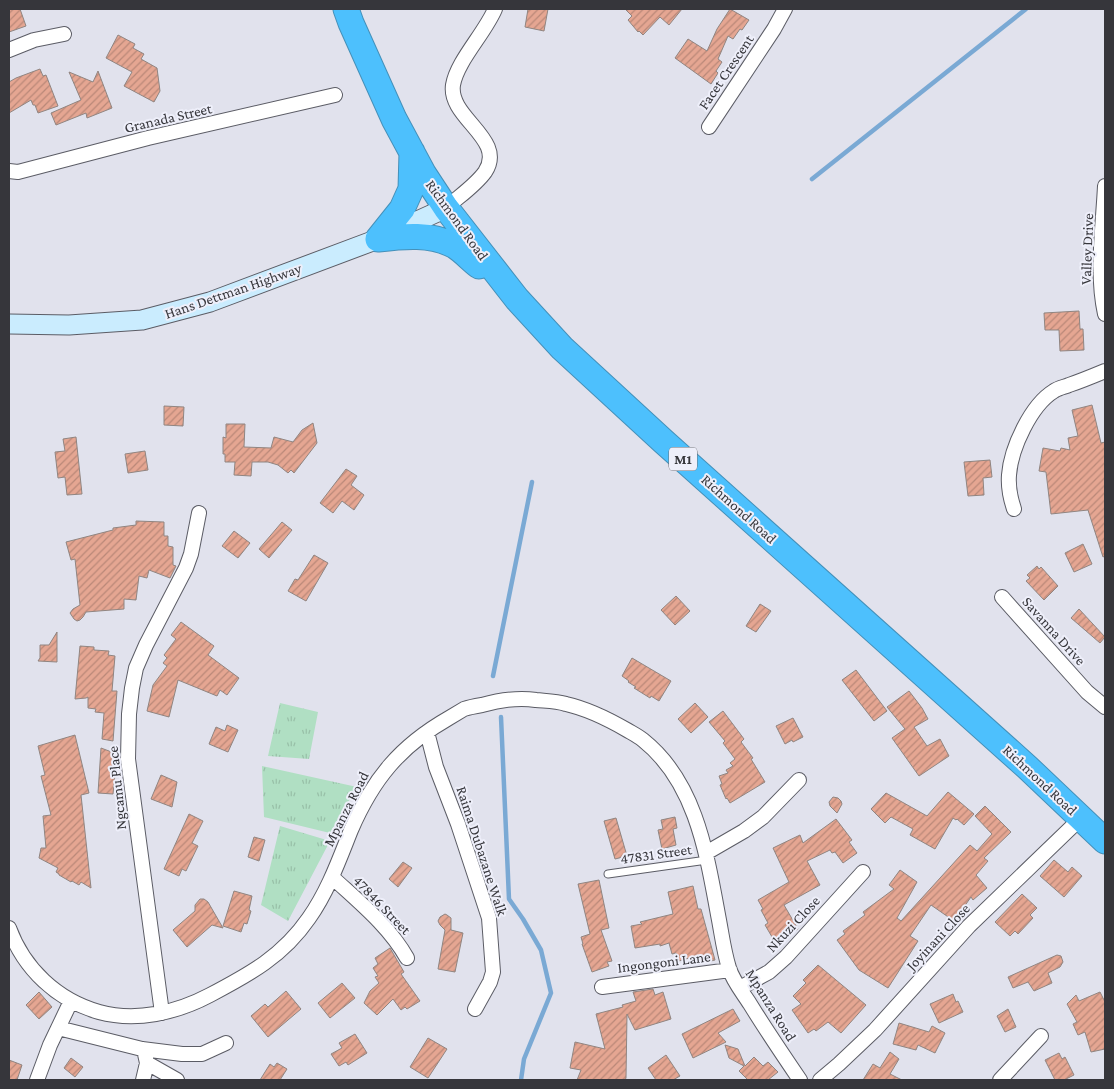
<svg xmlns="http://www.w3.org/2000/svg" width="1114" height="1089" viewBox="0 0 1114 1089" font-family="'Crimson Pro',serif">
	<defs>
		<pattern id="grass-tufts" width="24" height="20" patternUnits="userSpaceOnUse" patternTransform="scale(1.25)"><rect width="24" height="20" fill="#b0dfc3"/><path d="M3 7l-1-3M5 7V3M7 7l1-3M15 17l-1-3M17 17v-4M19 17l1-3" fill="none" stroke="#98c0a8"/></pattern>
		<pattern id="building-hatch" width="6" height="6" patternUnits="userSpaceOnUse" patternTransform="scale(1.25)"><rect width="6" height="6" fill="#e5a692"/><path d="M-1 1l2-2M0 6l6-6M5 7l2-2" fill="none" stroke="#ba8878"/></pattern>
	</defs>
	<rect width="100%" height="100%" fill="#e1e2ed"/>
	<path fill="url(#grass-tufts)" d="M280,703L318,712L309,759L268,756Z
		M262,766L357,787L330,833L264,817Z
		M280,826L330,841L288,921L261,905Z"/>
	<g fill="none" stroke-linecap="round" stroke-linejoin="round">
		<path stroke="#7aa9d4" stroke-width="4.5" d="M812,179L1026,9
			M493,676L532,482
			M501,717L509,899L523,919L541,950L551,993L524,1059L521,1080"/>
	</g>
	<path fill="url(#building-hatch)" stroke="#908581" d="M9,9H20L26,26L9,32Z
		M528,9H548L544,31L525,27Z
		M625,9H682L669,25L660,17L643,35L639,31L638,32L628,20L632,16Z
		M730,9L749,20L742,30L740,29L733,39L728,36L718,59L722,62L716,71L718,73L711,84L675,58L688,39L707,51L717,29Z
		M118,35L135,44L133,48L144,54L141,59L157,68L160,91L154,102L124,86L132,72L106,58Z
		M40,69L43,76L46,75L58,106L38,113L35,105H33L31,100L9,113V82L16,78Z
		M98,71L112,108L87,118L86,113L56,125L51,113L81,100L69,72L93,82Z
		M1079,311L1080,329H1083L1084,350L1060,351L1059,330H1045L1044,313Z
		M1092,405L1101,443L1105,442V556L1103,557L1088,510L1051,514L1046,472L1039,471L1043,448L1060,451L1061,448L1070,450L1068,438L1078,436L1072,410Z
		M164,406L184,407L183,426L164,425Z
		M313,423L317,443L294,473L291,470L288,473L278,465L268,462H252L251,476L234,475L235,462H225V454H223V437L226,438V424H245L244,447L271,448L274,437L293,442L302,430Z
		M76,437L82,494L67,495L65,477L58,478L55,452L65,451L63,439Z
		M145,451L148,470L128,473L125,454Z
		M990,460L992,477L983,478L984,495L968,496L964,462Z
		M346,469L357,476L351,485L364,495L354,510L342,501L333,513L320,503Z
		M136,521L164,522V536H168V546L173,547V565L176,566L170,578L149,570L147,578L139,576L136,600L124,599V609L86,612L83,617L80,620L77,621L74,619L70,613L73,609L80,605L75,559L71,560L66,542L113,530V528L136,525Z
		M282,522L292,530L269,558L259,549Z
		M234,531L250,543L238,558L222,546Z
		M1083,544L1092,564L1074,572L1065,553Z
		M314,555L328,563L306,601L288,591L295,579L298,580Z
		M1037,566L1039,569L1041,567L1058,586L1044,600L1026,581L1030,578L1027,575Z
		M676,596L690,611L675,625L661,610Z
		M760,604L771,611L756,632L746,626Z
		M1079,609L1105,637L1100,643L1071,618Z
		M181,622L214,646L208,655L239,678L227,695L220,690L217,696L178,680L169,717L147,711L153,685L167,666L163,663L167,658L164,655L176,639L171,635Z
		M57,632V662L38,661L40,658V645H49Z
		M80,646L94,647V650L109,651L108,655L115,656L112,691H117L113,741L102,739L104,713L95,712L96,709L88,708V697L86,698L75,699Z
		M632,658L671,681L659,701L651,696L650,698L634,688L636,687L628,682L629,681L622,676Z
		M856,670L887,711L874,721L842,680Z
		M909,691L922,708L928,719L914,727L927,746L940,739L949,756L919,776L892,738L905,729L887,707Z
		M695,703L708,717L691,733L678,719Z
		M723,711L744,739L741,742L753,758L751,759L765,782L730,803L727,798L726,799L720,785L722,784L719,776L728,773L726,770L733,766L730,763L735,759L723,743L725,741L709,722Z
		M793,718L803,737L793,742L792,740L785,744L776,726Z
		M227,725L238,730L228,752L209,744L216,727L225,731Z
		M75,735L89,793L81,795L91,888L81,882L79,885L72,881L71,882L59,875V874L56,872L58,868L39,858L41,848H46L43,816L51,815L41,776L45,775L38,746Z
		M101,748L117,754L113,794L98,793Z
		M161,775L177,782L172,807L151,799Z
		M948,792L974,814L964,825L957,819L956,820L953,818L935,849L910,835L913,829L891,817L885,823L871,809L886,793L927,816Z
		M833,797L838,798L841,801L842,804L837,813L830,806L829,802Z
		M985,806L1011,832L984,858L988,861L976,875L987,888L973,900L971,897L954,921L931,905L910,936L918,941L888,988L859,970L837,940L845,934L843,931L865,915L863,912L894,889L889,885L900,870L917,882L897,918L901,921L970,845L977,851L992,834L975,816Z
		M189,814L203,821L192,843L198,846L186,871L182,869L179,876L164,869Z
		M675,817L677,828L673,829L676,845L662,849L658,830L663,829L661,820Z
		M616,818L627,856L615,859L604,821Z
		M836,819L852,840L849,842L857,853L843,863L835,852L832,853L830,850L807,861L820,885L784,905L798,929L775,942L765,925L768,923L761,910L763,909L758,900L789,882L773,848L800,835L803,843Z
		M254,837L265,840L259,861L248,857Z
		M1054,860L1068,872L1072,867L1082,876L1064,897L1040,876Z
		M403,862L412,868L398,887L389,879Z
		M599,880L609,928L601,930L612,961L607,962L609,966L592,972L582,944H583L581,937L590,934L578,884Z
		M693,886L698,909H701L715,960L698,964L696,956L679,961L676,953L672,954L669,943L660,946V944L635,948L631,926L642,924L640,922L673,914L668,892Z
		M234,891L252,896L249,910L251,911L247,924L244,923L241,932L223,926Z
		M1022,894L1037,908L1030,915L1033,918L1018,934L1015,931L1010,936L995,922Z
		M200,899H204L208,902L223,928L212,925L187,947L173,930L195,911V905Z
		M445,914L447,915L451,918V930L463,933L455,972L438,969L445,930L440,925L438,921L440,917Z
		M390,948L404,972L401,974L420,1001L407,1009L405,1007L401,1010L393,999L377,1015L364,1003L370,991L379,983L375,977L378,976L373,968L378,964L375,958Z
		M1057,955L1061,956L1063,962L1060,967L1048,973L1052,983L1034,991L1028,982L1013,988L1008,977Z
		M818,965L866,1005L841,1033L828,1022L816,1031L814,1029L808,1033L792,1010L801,1004L793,996L806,983L803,980Z
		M342,983L355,998L330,1018L318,1003Z
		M653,989L655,995L663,992L671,1019L635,1030L627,1014L626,1078L625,1080H577L581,1070L570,1068L575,1042L605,1049L596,1014L623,1007L622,1005L636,1001L633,992Z
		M286,991L301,1009L268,1037L251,1016L265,1004L268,1007Z
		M39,992L52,1007L39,1019L26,1005Z
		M1100,992L1105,1002V1049L1091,1052L1085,1032L1078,1035L1073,1024L1077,1022L1067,1004L1076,995L1079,1001Z
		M953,994L956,1002L958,1001L963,1012L939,1023L930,1004Z
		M733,1009L740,1021L718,1033L726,1042L693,1058L682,1034Z
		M1008,1009L1016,1027L1005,1032L997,1016Z
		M899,1023L929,1032L932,1026L945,1033L935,1053L918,1045L916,1050L893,1044Z
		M355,1034L367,1053L348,1065L346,1062L339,1066L331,1054L342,1048L339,1043Z
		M428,1038L447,1049L428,1078L410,1067Z
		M725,1045L738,1049L745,1066L754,1057L763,1066L768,1062L778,1072L768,1080H748L739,1071L744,1066L729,1058Z
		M890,1052L899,1059L890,1074L902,1080H863L873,1064L880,1068Z
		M1059,1053L1062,1059L1065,1057L1074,1075L1064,1080H1055L1045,1060Z
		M666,1055L680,1076L673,1080H656L648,1068Z
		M71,1058L83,1067L75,1077L64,1068Z
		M9,1060L22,1065L17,1080H9Z
		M277,1063L287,1069L280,1080H260L270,1064L274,1067Z"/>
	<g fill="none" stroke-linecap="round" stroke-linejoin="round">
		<defs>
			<path id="lane" d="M608,874L707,860"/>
			<path id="street" d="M9,50L34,40L64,34
				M709,127L774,29L785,9
				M9,171L18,172L148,138L335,95
				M1105,186C1103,227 1096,273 1105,314
				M446,208C458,197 475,186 485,172C507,139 448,118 453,85C457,61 485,33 495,9
				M1014,509C1010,497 1008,487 1009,475C1011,448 1031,405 1054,391C1058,388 1064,387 1069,385C1081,381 1093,376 1105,371
				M1002,597L1087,692L1105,707
				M427,732L436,767L458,824L489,918L493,972L490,982L475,1009
				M706,853L744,831L763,817L799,780
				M332,877C359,902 389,926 407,958
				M9,928C24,969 57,1000 99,1012C136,1022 176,1013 210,995C250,974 283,956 309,918C328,891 339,860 351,830C373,779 400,746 449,718C454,715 459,712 464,709C470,707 476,706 482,705C500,700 517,697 536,700C546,701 556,701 566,704C588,709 608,719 627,730C632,733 638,736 643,740C697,783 707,856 719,920C722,936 724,952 729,968C733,981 743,993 750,1004C766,1030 783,1055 800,1080
				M602,987L730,970
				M740,988L769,972L786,957L863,872
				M162,1013L128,759L129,714L132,688L136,668L146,645L186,568L191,554L199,513
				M58,1028L142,1049L182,1054H202L226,1043
				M147,1063L177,1080
				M37,1080L50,1045L71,1001
				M143,1080L147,1063L145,1054
				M820,1080L839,1064L875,1030L969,926L1081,818
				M1000,1080L1041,1036"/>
			<path id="secondary" d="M9,324L69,325L142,320L210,302L378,239L446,208"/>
			<path id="highway" d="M346,9L351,23L394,119L423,173L446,208L517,299L562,348L663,441L1027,767L1105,841
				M378,239C404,236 431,233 455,246C463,251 471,260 479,266
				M378,239L402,209L411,189L412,152"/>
		</defs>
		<use href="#lane" stroke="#5b5c65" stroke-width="9"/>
		<use href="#street" stroke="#5b5c65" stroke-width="16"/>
		<use href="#secondary" stroke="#5b5c65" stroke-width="21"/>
		<use href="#highway" stroke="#4590b9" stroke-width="27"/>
		<use href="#lane" stroke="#fff" stroke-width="7"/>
		<use href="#street" stroke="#fff" stroke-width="14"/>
		<use href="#secondary" stroke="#caecfe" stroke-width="19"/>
		<use href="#highway" stroke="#4dc0fd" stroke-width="25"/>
	</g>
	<g text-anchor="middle" stroke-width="4" stroke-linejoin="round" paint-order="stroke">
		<rect fill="#eeeffa" stroke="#6d6e74" stroke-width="1" x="669" y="447.5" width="28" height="23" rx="4"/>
		<g font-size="14" font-weight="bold" fill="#36363b">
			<text x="683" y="464">M1</text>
		</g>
		<g font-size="15" fill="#36363b" stroke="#eeeffa">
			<text transform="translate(726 72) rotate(-56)" y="5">Facet Crescent</text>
			<text transform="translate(168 118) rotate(-13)" y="5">Granada Street</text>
			<text transform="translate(457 220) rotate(54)" y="5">Richmond Road</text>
			<text transform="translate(1087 249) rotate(-88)" y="5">Valley Drive</text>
			<text transform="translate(233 291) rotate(-19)" y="5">Hans Dettman Highway</text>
			<text transform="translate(739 509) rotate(42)" y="5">Richmond Road</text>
			<text transform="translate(1054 631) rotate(48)" y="5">Savanna Drive</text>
			<text transform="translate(1040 780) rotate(43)" y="5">Richmond Road</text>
			<text transform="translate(117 788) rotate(-96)" y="5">Ngcamu Place</text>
			<text transform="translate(346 809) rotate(-63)" y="5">Mpanza Road</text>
			<text transform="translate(482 851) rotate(72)" y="5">Raima Dubazane Walk</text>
			<text transform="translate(656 854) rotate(-8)" y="5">47831 Street</text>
			<text transform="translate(382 905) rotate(46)" y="5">47846 Street</text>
			<text transform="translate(793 924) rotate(-47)" y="5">Nkuzi Close</text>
			<text transform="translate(938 937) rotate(-47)" y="5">Joyinani Close</text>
			<text transform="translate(664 962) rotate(-7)" y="5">Ingongoni Lane</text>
			<text transform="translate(771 1005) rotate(58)" y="5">Mpanza Road</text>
		</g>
	</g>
	<rect width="1114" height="1089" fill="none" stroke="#36363b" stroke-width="20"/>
</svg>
